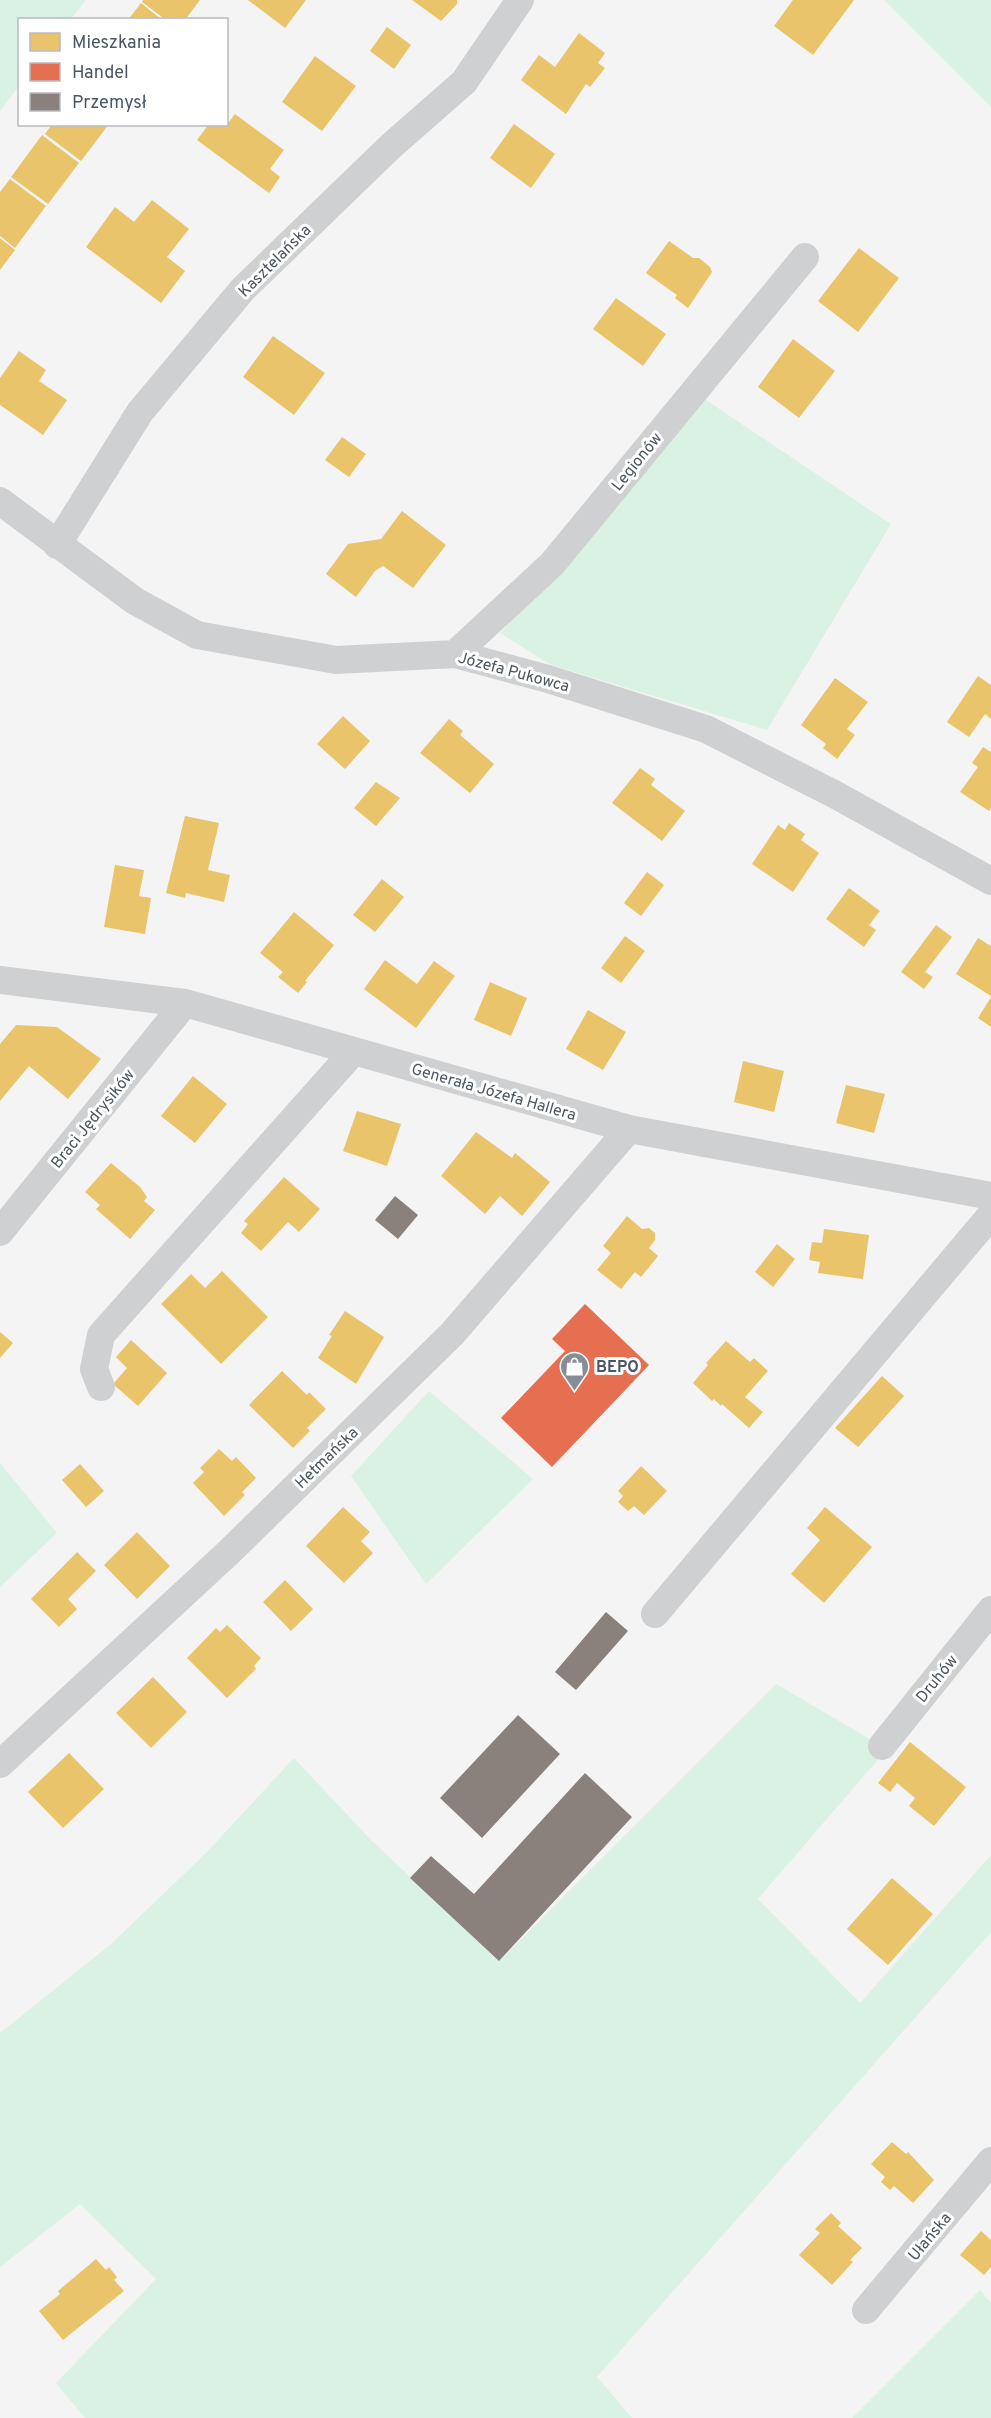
<svg xmlns="http://www.w3.org/2000/svg" width="991" height="2418" viewBox="0 0 991 2418" font-family="Overpass,sans-serif">
	<rect width="100%" height="100%" fill="#f4f4f4"/>
	<path fill="#d9f2e3" d="M0,0H86L71,19L20,20L19,86L0,111Z
		M884,0H991V107Z
		M703,398L891,524L767,730L551,665L500,633Z
		M429,1391L533,1479L426,1584L351,1476Z
		M0,1463L57,1533L0,1587Z
		M776,1684L887,1749L758,1899L860,2003L991,1855V1932L597,2377L632,2418H85L56,2383L156,2279L80,2204L0,2267V2033L111,1944L205,1854L294,1758L370,1839L499,1961Z
		M980,2290L991,2303V2418H852Z"/>
	<path fill="#e9c46a" d="M143,0H200L185,20H166L142,2Z
		M248,0H306L285,28Z
		M412,0H457V4L441,21Z
		M793,0H854L813,55L774,26Z
		M141,3L162,20H128Z
		M387,27L411,45L394,69L370,51Z
		M579,33L605,53L598,63L605,68L590,87L586,84L566,114L521,80L539,55L555,67Z
		M315,56L356,86L322,131L282,102Z
		M235,114L284,150L270,169L280,177L269,193L197,140L209,124H226V121L229,122Z
		M52,124H109L81,161L45,134Z
		M514,124L555,154L531,188L490,158Z
		M42,135L79,163L48,204L11,177Z
		M10,179L46,206L15,248L0,236V192Z
		M152,200L189,229L167,257L185,271L161,303L86,247L115,207L134,222Z
		M0,238L15,250L0,270Z
		M669,241L693,258H699L710,267L712,272L688,308L675,298L677,295L646,273Z
		M859,248L899,278L858,332L818,301Z
		M616,298L666,334L643,366L593,329Z
		M273,336L325,373L294,415L243,377Z
		M793,339L835,371L799,418L758,387Z
		M19,351L46,370L39,381L67,400L43,435L0,405V378Z
		M342,437L366,454L349,477L325,460Z
		M402,511L446,545L413,588L383,566L375,571L356,597L326,574L348,544L381,539Z
		M978,676L991,685V719L985,714L969,737L947,722Z
		M835,678L868,702L847,729L855,735L837,759L823,748L826,744L801,725Z
		M343,716L370,741L345,769L317,744Z
		M449,719L463,731L460,735L494,764L470,793L420,753Z
		M983,747L991,752V808L989,811L960,792L978,767L972,763Z
		M640,768L655,779L651,785L685,811L662,841L612,803Z
		M376,782L400,798L376,826L354,808Z
		M185,816L219,823L208,870L230,875L224,902L186,893L185,898L166,893Z
		M789,823L805,834L801,840L819,853L793,892L752,864L778,825L785,830Z
		M115,865L144,870L139,896L151,898L145,934L104,927Z
		M647,872L664,885L641,916L624,903Z
		M382,879L404,897L375,932L353,915Z
		M849,888L880,911L869,925L876,930L864,947L826,919Z
		M294,912L334,945L305,981L307,982L298,993L278,977L283,972L260,953Z
		M936,925L952,937L925,972L933,977L924,989L901,972Z
		M625,936L645,951L621,983L601,968Z
		M978,938L991,946V996L956,974Z
		M385,960L417,984L434,961L455,976L416,1028L364,989Z
		M490,982L527,998L511,1036L474,1020Z
		M991,997V1027L978,1018Z
		M588,1010L626,1032L603,1070L566,1049Z
		M16,1025L57,1027L101,1059L68,1099L29,1066L0,1101V1044Z
		M743,1061L784,1071L774,1112L734,1102Z
		M193,1076L227,1104L195,1143L161,1116Z
		M846,1085L885,1094L874,1133L836,1123Z
		M357,1111L401,1124L387,1166L343,1151Z
		M476,1132L512,1158L515,1153L550,1182L522,1216L500,1196L485,1214L441,1176Z
		M111,1163L140,1187L147,1197L144,1201L155,1210L130,1239L96,1209L100,1205L85,1192Z
		M284,1177L320,1209L299,1232L288,1222L261,1251L241,1233L248,1224L244,1221Z
		M627,1216L642,1229L649,1228L655,1233V1240L649,1248L658,1256L641,1277L635,1272L621,1289L597,1270L611,1253L603,1246Z
		M824,1229L869,1235L863,1279L818,1273L820,1262L809,1260L812,1242L822,1243Z
		M777,1244L795,1259L773,1287L755,1272Z
		M222,1271L268,1317L221,1364L161,1304L191,1274L205,1288Z
		M345,1311L384,1337L356,1384L318,1358L332,1336L329,1335Z
		M0,1332L13,1343L0,1358Z
		M131,1340L167,1373L138,1406L113,1384L127,1368L116,1357Z
		M726,1341L750,1362L754,1358L768,1371L745,1397L763,1412L749,1428L722,1404L721,1406L714,1399L712,1401L693,1383L708,1365L706,1363Z
		M282,1371L307,1395L309,1392L326,1409L307,1428L310,1431L293,1448L249,1405Z
		M882,1376L904,1396L858,1447L835,1428Z
		M219,1449L232,1461L236,1457L256,1478L242,1492L245,1495L224,1516L193,1483L204,1472L200,1468Z
		M80,1464L104,1491L86,1507L62,1480Z
		M641,1466L667,1491L644,1515L634,1506L628,1511L618,1502L623,1496L618,1491Z
		M343,1507L370,1532L361,1541L373,1553L344,1583L306,1546Z
		M825,1507L872,1547L824,1603L791,1574L820,1540L807,1528Z
		M137,1532L170,1566L137,1599L104,1565Z
		M77,1552L96,1571L68,1599L77,1609L59,1627L31,1599Z
		M285,1580L313,1609L291,1631L263,1602Z
		M227,1625L261,1658L254,1666L256,1669L227,1698L187,1658L216,1628L220,1632Z
		M153,1677L187,1712L151,1748L116,1713Z
		M910,1742L966,1787L934,1826L909,1806L915,1798L897,1783L890,1792L878,1783Z
		M69,1753L104,1789L63,1828L28,1792Z
		M892,1878L933,1914L888,1965L847,1929Z
		M892,2142L906,2154L908,2152L934,2180L913,2203L894,2186L890,2190L881,2182L885,2177L871,2164Z
		M831,2213L841,2223L838,2226L862,2248L850,2260L853,2262L832,2285L799,2255L820,2233L815,2229Z
		M981,2231L991,2240V2267L984,2275L960,2255Z
		M96,2259L106,2270L109,2267L117,2277L114,2280L124,2291L63,2340L39,2311L60,2294L58,2291Z"/>
	<path fill="#e76f51" d="M585,1304L649,1365L552,1467L501,1418L565,1351L552,1339Z"/>
	<path fill="#8a817c" d="M395,1196L418,1215L398,1239L375,1220Z
		M606,1612L628,1631L576,1690L555,1672Z
		M518,1715L560,1754L482,1838L440,1798Z
		M585,1773L632,1817L499,1961L410,1878L431,1856L474,1894Z"/>
	<g fill="none" stroke-linecap="round" stroke-linejoin="round">
		<path stroke="#ced0d2" stroke-width="28" d="M0,501L135,601L197,635L336,660L455,654L548,679L706,729L834,794L991,881
			M57,545L140,412L243,289L391,146L464,82L520,0
			M455,654L552,564L805,257
			M0,980L185,1003L629,1129L991,1196
			M0,1232L185,1003
			M101,1387L94,1369L101,1335L354,1051
			M655,1614L991,1215
			M882,1746L991,1610
			M0,1764L228,1553L452,1334L629,1129
			M866,2310L991,2161"/>
	</g>
	<defs>
		<symbol id="shop-pin" viewBox="-11 -11 22 30"><path d="M0 17L-7.5 6A9.5 9.5 0 1 1 7.5 6Z" fill="#868d94" stroke="#fff"/><path d="M-5-2.5h2.3a2.7 3.5 0 0 1 5.4 0H5L5.5 6h-11ZM-1.5-2.5h3a1.5 2.3 0 0 0-3 0Z" fill="#fff"/></symbol>
	</defs>
	<g fill-rule="evenodd">
		<use href="#shop-pin" x="558" y="1350" width="33" height="45"/>
	</g>
	<g text-anchor="middle" stroke-width="6" stroke-linejoin="round" paint-order="stroke">
		<g font-size="16" fill="#4a5661" stroke="#fff">
			<text transform="translate(274 260) rotate(-45)" y="6">Kasztelańska</text>
			<text transform="translate(636 461) rotate(-51)" y="6">Legionów</text>
			<text transform="translate(514 671) rotate(15)" y="6">Józefa Pukowca</text>
			<text transform="translate(494 1091) rotate(16)" y="6">Generała Józefa Hallera</text>
			<text transform="translate(92 1118) rotate(-51)" y="6">Braci Jędrysików</text>
			<text transform="translate(326 1457) rotate(-44)" y="6">Hetmańska</text>
			<text transform="translate(936 1678) rotate(-51)" y="6">Druhów</text>
			<text transform="translate(929 2236) rotate(-50)" y="6">Ułańska</text>
		</g>
		<g font-size="16" font-weight="bold" fill="#4a5661" stroke="#fff" text-anchor="start">
			<text x="596" y="1372">BEPO</text>
		</g>
	</g>
	<rect x="18" y="18" width="210" height="108" fill="#ffffff" stroke="#b7bbc0" stroke-width="1.5"/>
	<rect x="30" y="33" width="30" height="18" fill="#e9c46a" stroke="#b7bbc0" stroke-width="1.5"/>
	<text x="72" y="48" font-size="18" fill="#4a5661">Mieszkania</text>
	<rect x="30" y="63" width="30" height="18" fill="#e76f51" stroke="#b7bbc0" stroke-width="1.5"/>
	<text x="72" y="78" font-size="18" fill="#4a5661">Handel</text>
	<rect x="30" y="93" width="30" height="18" fill="#8a817c" stroke="#b7bbc0" stroke-width="1.5"/>
	<text x="72" y="108" font-size="18" fill="#4a5661">Przemysł</text>
</svg>
